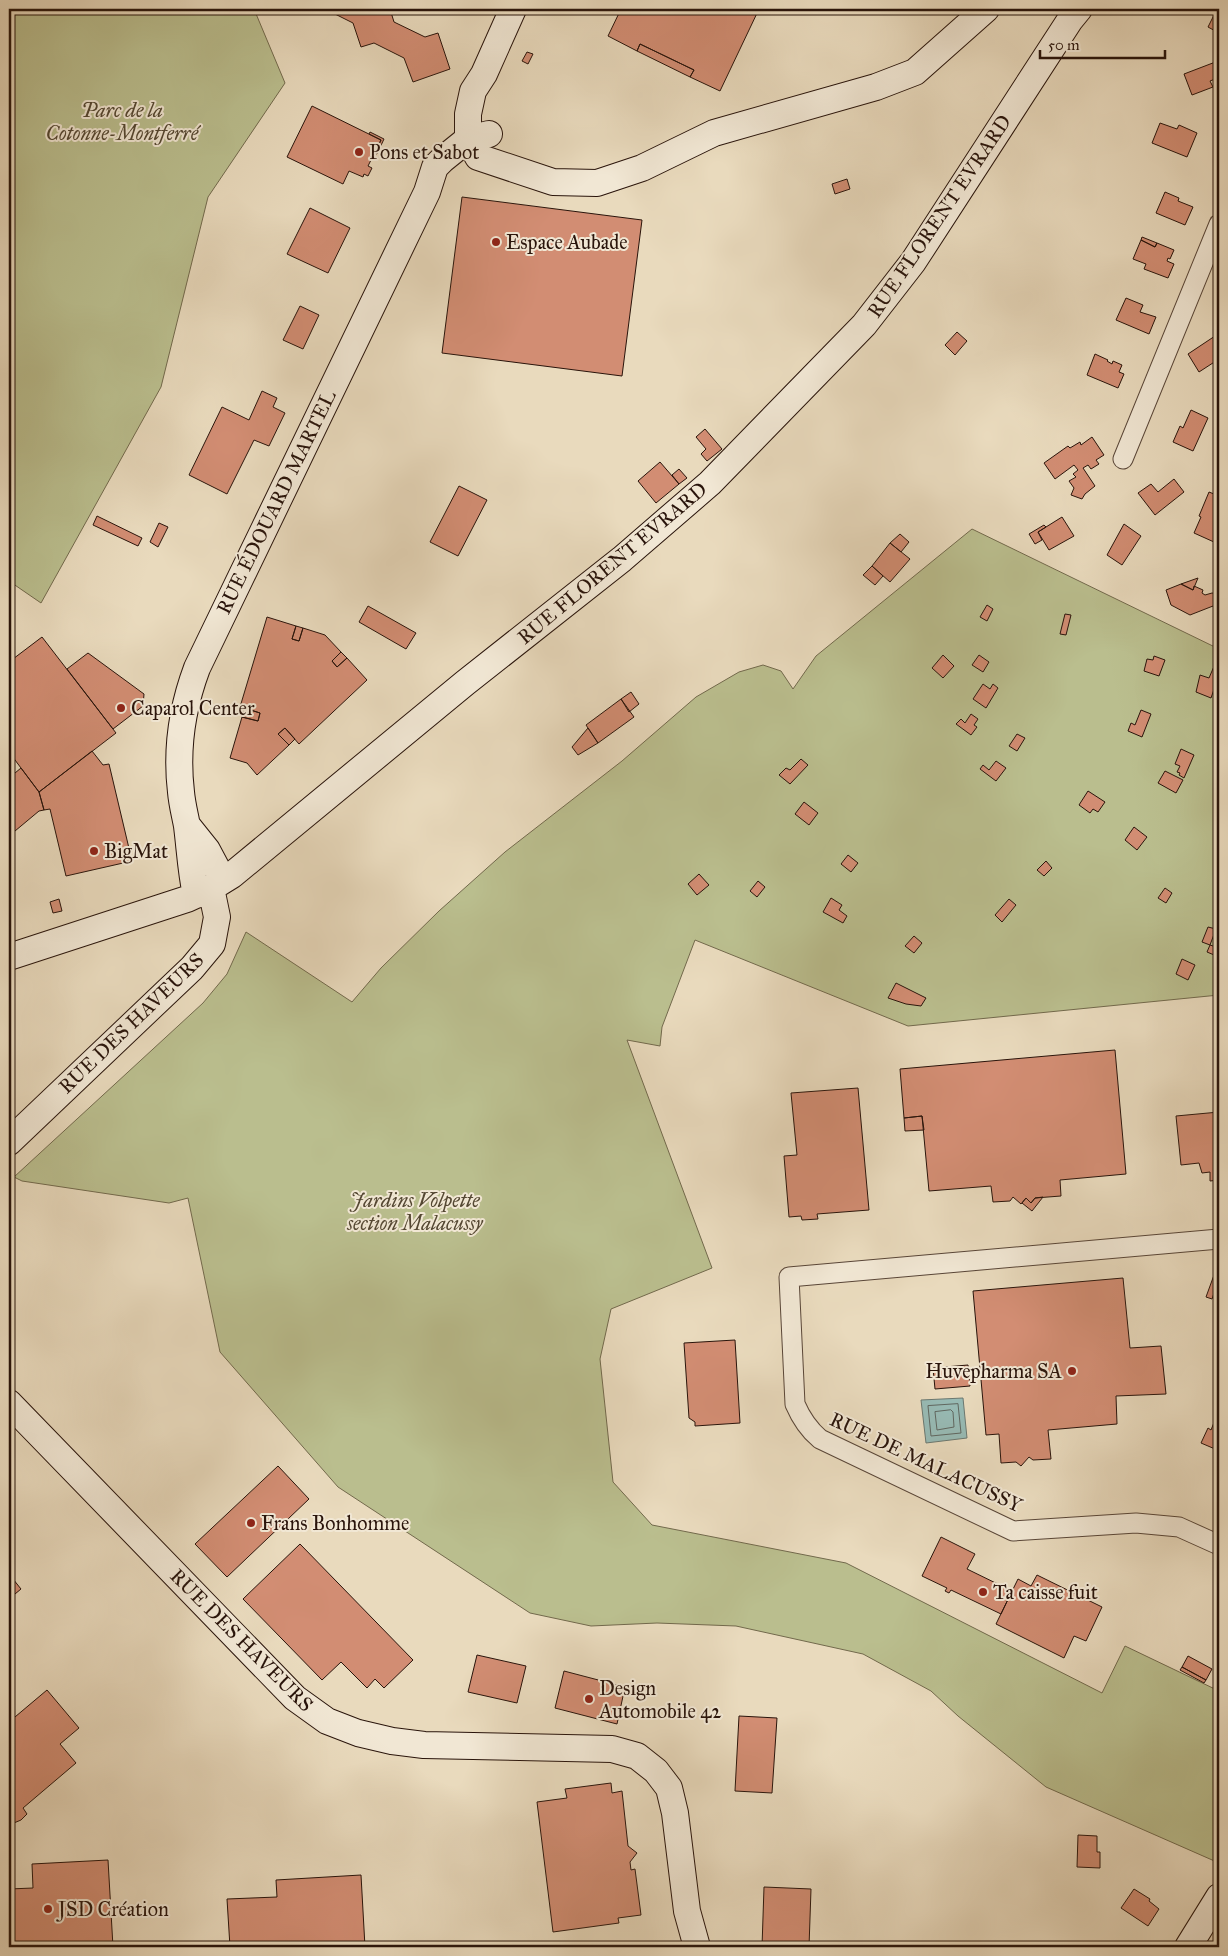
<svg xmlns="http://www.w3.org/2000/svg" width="1228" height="1956" viewBox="0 0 1228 1956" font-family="'IM FELL Great Primer',serif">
	<rect width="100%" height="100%" fill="#e9dabd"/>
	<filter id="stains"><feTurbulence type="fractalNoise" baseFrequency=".004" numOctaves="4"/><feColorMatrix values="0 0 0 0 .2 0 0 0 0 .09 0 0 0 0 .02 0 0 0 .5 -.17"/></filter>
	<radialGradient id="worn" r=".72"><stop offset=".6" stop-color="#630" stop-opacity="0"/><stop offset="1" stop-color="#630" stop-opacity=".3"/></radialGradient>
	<path fill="#babe8e" stroke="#72694c" d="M9,9H254L285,83L208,197L161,387L41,603L9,581Z
		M972,529L1219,649V995L908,1026L695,940L662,1027L660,1046L627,1040L712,1268L611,1309L600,1359L613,1482L652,1525L846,1563L1102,1693L1125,1646L1219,1691V1863L1046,1787L958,1716L931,1691L863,1654L736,1626L657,1623L591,1626L530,1613L338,1487L220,1352L188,1198L169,1203L22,1181L14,1177L203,1003L227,974L246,932L352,1002L381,968L439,911L505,852L622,761L696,697L739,672L763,665L781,671L793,689L816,656Z"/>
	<path fill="#97bab4" stroke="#6b7870" d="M963,1398L967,1438L926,1443L921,1400Z"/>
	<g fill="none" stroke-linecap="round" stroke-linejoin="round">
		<path stroke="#606760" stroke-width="1" d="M958,1404L961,1433L931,1436L928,1406Z
			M951,1410L953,1412L954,1427L937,1430L935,1412Z"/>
	</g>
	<path fill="#d28d73" stroke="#29140b" d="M325,9H390L394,22L425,37L438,33L450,69L413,82L404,58L374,43L361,47L353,23Z
		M621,9H759L720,91L690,77L694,70L640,44L637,51L608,36Z
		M1217,9H1219V33L1208,27Z
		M640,44L694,70L690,77L637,51Z
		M527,52L533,54L528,64L522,61Z
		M1218,61L1219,81L1216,82L1215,79L1210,81L1213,87L1192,95L1184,74Z
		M312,106L381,140L368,166L372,168L368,176L364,174L363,177L349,171L343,184L287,157Z
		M1160,123L1177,129L1179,125L1197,133L1187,157L1152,143Z
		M370,132L384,139L377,154L375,153L381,140L369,134Z
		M847,179L850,189L835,194L832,184Z
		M1165,192L1179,198L1178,201L1193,207L1185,225L1156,213Z
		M462,197L642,220L622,376L442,353Z
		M310,208L350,228L328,273L287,254Z
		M1142,237L1157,243L1155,247L1141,240Z
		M1141,240L1155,247L1157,243L1174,250L1170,259L1168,258L1167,261L1174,264L1168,278L1144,269L1146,264L1133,259Z
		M1126,298L1143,305L1140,312L1156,317L1149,334L1116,320Z
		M300,306L319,315L303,349L283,340Z
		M957,332L967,341L955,355L945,345Z
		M1215,336L1219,343V359L1199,372L1188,354Z
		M1095,354L1108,360L1107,361L1112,364L1113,361L1122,365L1119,372L1124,374L1118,388L1087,375Z
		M262,391L277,398L273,407L285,413L269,446L254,440L227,494L189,475L222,407L249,420Z
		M1191,410L1208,418L1193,451L1173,442L1180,426L1183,428Z
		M705,429L722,449L707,461L701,454L706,449L696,437Z
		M1092,437L1104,455L1096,460L1099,464L1091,469L1088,465L1083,468L1095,486L1085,494L1082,499L1071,495L1074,488L1069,481L1076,477L1073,474L1078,470L1074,465L1055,479L1044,463L1068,446L1070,448L1080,442L1081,445Z
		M660,462L679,484L656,503L638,481Z
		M679,469L687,478L679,484L672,475Z
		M1174,479L1184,492L1155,515L1138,493L1151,484L1158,492Z
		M459,486L487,500L458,556L430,542Z
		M1209,492L1219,496V516L1217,519L1219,520V531L1214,542L1194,533L1201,517L1199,516Z
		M97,516L142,538L138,546L93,525Z
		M1062,517L1074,536L1049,550L1038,532Z
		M159,523L168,527L158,547L150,542Z
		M1124,524L1141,536L1122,565L1107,555Z
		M1044,525L1046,527L1038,532L1042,540L1035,544L1029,534Z
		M900,534L909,542L901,552L890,543Z
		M890,543L910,559L890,582L872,566Z
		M872,566L883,576L875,585L863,575Z
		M1198,578L1193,590L1181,584Z
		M1181,584L1193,590L1194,586L1203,590L1202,593L1205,595L1212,593L1219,594V617L1217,618L1213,606L1190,615L1171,605L1166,590Z
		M987,605L993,609L987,621L980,617Z
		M368,606L416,633L406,649L359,622Z
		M1065,614L1071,615L1066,635L1060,634Z
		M267,617L296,626L292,639L299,641L303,628L325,635L341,652L332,661L337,667L347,658L367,680L299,744L285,728L278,734L289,745L257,775L247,763L230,758L242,717L258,721L260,713L240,707Z
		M296,626L303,628L299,641L292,639Z
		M42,637L116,733L39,792L9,752V662Z
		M341,652L347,658L337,667L332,661Z
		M88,653L144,694L143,706L113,729L67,669Z
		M943,655L954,666L943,678L932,668Z
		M979,655L989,662L983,672L972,665Z
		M1154,656L1165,660L1159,676L1144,671L1147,659L1153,660Z
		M1215,664L1219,666V675L1211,698L1196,692L1200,675L1209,678Z
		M983,684L990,689L993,684L998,688L986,708L973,699Z
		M631,692L639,704L629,712L621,699Z
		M621,699L634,717L598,743L586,725Z
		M245,708L260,713L258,721L242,717Z
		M1141,710L1151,714L1142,737L1128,731L1131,723L1135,725Z
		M971,714L978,719L974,725L977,727L971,735L956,724L961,719L965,723Z
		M285,728L295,739L289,745L278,734Z
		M588,728L598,743L578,755L572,747Z
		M1017,734L1025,738L1017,751L1009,746Z
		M1181,749L1194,755L1184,778L1179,775L1180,773L1177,772L1180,766L1175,764Z
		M92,751L103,765L109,764L132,861L66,876L50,809L44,810L39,792Z
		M801,759L808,765L790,784L779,775L786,768L790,770Z
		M996,761L1006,768L996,781L980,769L983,765L989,770Z
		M21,768L39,792L44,810L39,811L9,836V778Z
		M1165,771L1183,780L1176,793L1158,783Z
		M1088,791L1105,802L1098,812L1093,809L1090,813L1079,805Z
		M804,802L818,813L809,825L795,814Z
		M1134,827L1147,837L1137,850L1125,840Z
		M848,855L858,863L851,872L841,864Z
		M1046,861L1052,868L1044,876L1037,870Z
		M699,874L709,885L697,895L688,884Z
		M758,881L765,887L757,897L750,891Z
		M1165,888L1172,893L1166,903L1158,898Z
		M831,898L842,905L839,910L847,916L843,923L823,912Z
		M59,899L62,911L53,913L50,902Z
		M1009,899L1016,905L1002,922L995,915Z
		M1208,927L1216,929L1210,945L1202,942Z
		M914,936L922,943L914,953L905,946Z
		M1210,945L1219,948V957L1207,952Z
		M1182,959L1195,965L1188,980L1176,974Z
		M896,983L926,998L921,1006L906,1004L888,998Z
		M1115,1050L1126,1174L1060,1180L1061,1196L1035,1198L1031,1203L1026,1198L1021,1204L1013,1197L1010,1201L993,1202L991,1186L929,1191L922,1116L904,1118L900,1069Z
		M858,1088L869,1210L817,1214L818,1219L802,1220L801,1216L789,1217L784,1156L797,1155L791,1093Z
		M1219,1112V1180L1210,1181V1172L1202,1173L1199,1163L1181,1165L1176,1116Z
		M922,1116L924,1130L905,1131L904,1118Z
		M1043,1197L1032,1211L1022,1203L1026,1198L1031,1203L1035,1198Z
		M1214,1275L1219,1278L1212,1299L1206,1297Z
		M1123,1278L1130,1348L1161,1346L1166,1394L1116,1396L1117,1424L1048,1430L1051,1459L1033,1460L1029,1457L1021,1466L1016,1462L1001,1463L999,1434L986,1435L973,1291Z
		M735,1340L740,1423L695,1426V1422L689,1418L684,1343Z
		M968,1365L970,1386L935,1389L933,1368Z
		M1219,1410V1447L1217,1446L1215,1449L1201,1443L1208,1428L1211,1430Z
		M278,1466L309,1499L227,1577L195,1544Z
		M941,1537L975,1554L967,1569L1012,1591L1001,1614L951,1590L949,1593L945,1591L947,1588L922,1576Z
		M300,1544L413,1660L384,1688L375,1679L367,1688L341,1662L322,1680L243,1599Z
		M9,1574L21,1589L9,1599Z
		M1037,1575L1102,1607L1086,1641L1074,1636L1064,1658L996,1624L1018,1579L1031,1586Z
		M477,1655L526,1666L517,1703L468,1692Z
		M1188,1656L1212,1669L1206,1680L1182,1667Z
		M1182,1667L1206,1680L1204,1683L1180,1670Z
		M564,1671L625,1687L617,1724L555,1708Z
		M47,1690L79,1728L60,1744L76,1763L23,1808L27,1814L21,1820L9,1825V1722Z
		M739,1716L777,1718L772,1793L735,1791Z
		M611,1783L612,1793L622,1791L628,1846L637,1853L630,1862L631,1870L635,1869L641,1915L618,1918L619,1923L553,1932L537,1802L567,1798L565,1789Z
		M1078,1835L1097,1836V1852H1100V1868L1077,1867Z
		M108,1860L113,1947H11L9,1922V1889L33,1888L32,1864Z
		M361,1875L365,1947H230L227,1899L277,1897L276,1880Z
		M764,1887L811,1889L809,1947H762Z
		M1134,1889L1150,1899L1149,1901L1159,1909L1148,1926L1121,1908Z"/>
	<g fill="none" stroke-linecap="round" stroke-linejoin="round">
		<defs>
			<path id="street" d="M1123,459L1219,224
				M1219,1239L789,1277L795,1404C801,1418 808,1429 820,1439L1013,1531L1136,1523L1179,1527L1219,1545"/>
			<path id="secondary" d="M513,9L484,74L473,91L468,114V139L478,157L553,182L597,183L642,168L714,133L876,87L915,72L986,9
				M187,825L207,850L223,880
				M196,895C191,872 190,850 187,826C185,815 182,804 181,792C176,750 182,708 197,668L427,192L435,167L442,160L468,139L489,134
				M9,957L187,899L211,888L232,875L465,683L622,559L710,483L864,325L913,262L1070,20L1079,9
				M9,1142L192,968L212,944L217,917L211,888
				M9,1403L295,1698L327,1721L358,1733L392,1741L424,1745L612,1749L637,1756L656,1771L669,1788L675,1813L687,1911L697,1947
				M1188,1947L1219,1897"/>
		</defs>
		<use href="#street" stroke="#594638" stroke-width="21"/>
		<use href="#secondary" stroke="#29140b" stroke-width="28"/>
		<use href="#street" stroke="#f1e7d4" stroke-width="19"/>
		<use href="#secondary" stroke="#f1e7d4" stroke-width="26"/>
	</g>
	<g fill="#8f2418" stroke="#f1e7d4" stroke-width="2">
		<circle cx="359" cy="152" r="5"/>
		<circle cx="496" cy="242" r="5"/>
		<circle cx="121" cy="708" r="5"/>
		<circle cx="94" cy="851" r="5"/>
		<circle cx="1072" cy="1371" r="5"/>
		<circle cx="251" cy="1523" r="5"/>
		<circle cx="983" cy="1592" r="5"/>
		<circle cx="589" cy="1699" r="5"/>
		<circle cx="48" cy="1909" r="5"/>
	</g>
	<g text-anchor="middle" stroke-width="4" stroke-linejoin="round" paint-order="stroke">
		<g font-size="20" font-style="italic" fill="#544732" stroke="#f1e7d4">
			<text x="122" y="117">Parc de la<tspan x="122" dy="23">Cotonne-Montferré</tspan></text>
			<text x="415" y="1207">Jardins Volpette<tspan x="415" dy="23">section Malacussy</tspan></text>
		</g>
		<g font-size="20" fill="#29140b" stroke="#f1e7d4" text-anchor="start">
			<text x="369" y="159">Pons et Sabot</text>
			<text x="506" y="249">Espace Aubade</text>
			<text x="131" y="715">Caparol Center</text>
			<text x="104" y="858">BigMat</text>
			<text x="1062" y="1378" text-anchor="end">Huvepharma SA</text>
			<text x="261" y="1530">Frans Bonhomme</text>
			<text x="993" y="1599">Ta caisse fuit</text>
			<text x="599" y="1695">Design<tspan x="599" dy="23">Automobile 42</tspan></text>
			<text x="58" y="1916">JSD Création</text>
		</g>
		<g font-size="20" fill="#29140b" stroke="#f1e7d4">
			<text transform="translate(939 216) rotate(-56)" y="7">RUE FLORENT EVRARD</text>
			<text transform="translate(276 502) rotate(-64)" y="7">RUE ÉDOUARD MARTEL</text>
			<text transform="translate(612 563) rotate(-40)" y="7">RUE FLORENT EVRARD</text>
			<text transform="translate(131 1023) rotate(-44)" y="7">RUE DES HAVEURS</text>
			<text transform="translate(926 1462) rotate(25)" y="7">RUE DE MALACUSSY</text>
			<text transform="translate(242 1640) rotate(45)" y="7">RUE DES HAVEURS</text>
		</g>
	</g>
	<rect width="1228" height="1956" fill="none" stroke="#e9dabd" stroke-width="30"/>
	<rect x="10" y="10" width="1208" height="1936" fill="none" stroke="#29140b" stroke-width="2.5"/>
	<rect x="15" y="15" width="1198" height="1926" fill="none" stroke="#29140b"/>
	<path d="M1040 50v8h125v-8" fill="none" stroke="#29140b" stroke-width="2.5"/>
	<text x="1048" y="50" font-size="15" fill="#29140b" stroke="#f1e7d4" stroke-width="4" paint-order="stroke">50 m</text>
	<rect width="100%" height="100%" filter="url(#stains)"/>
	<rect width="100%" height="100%" fill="url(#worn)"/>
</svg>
